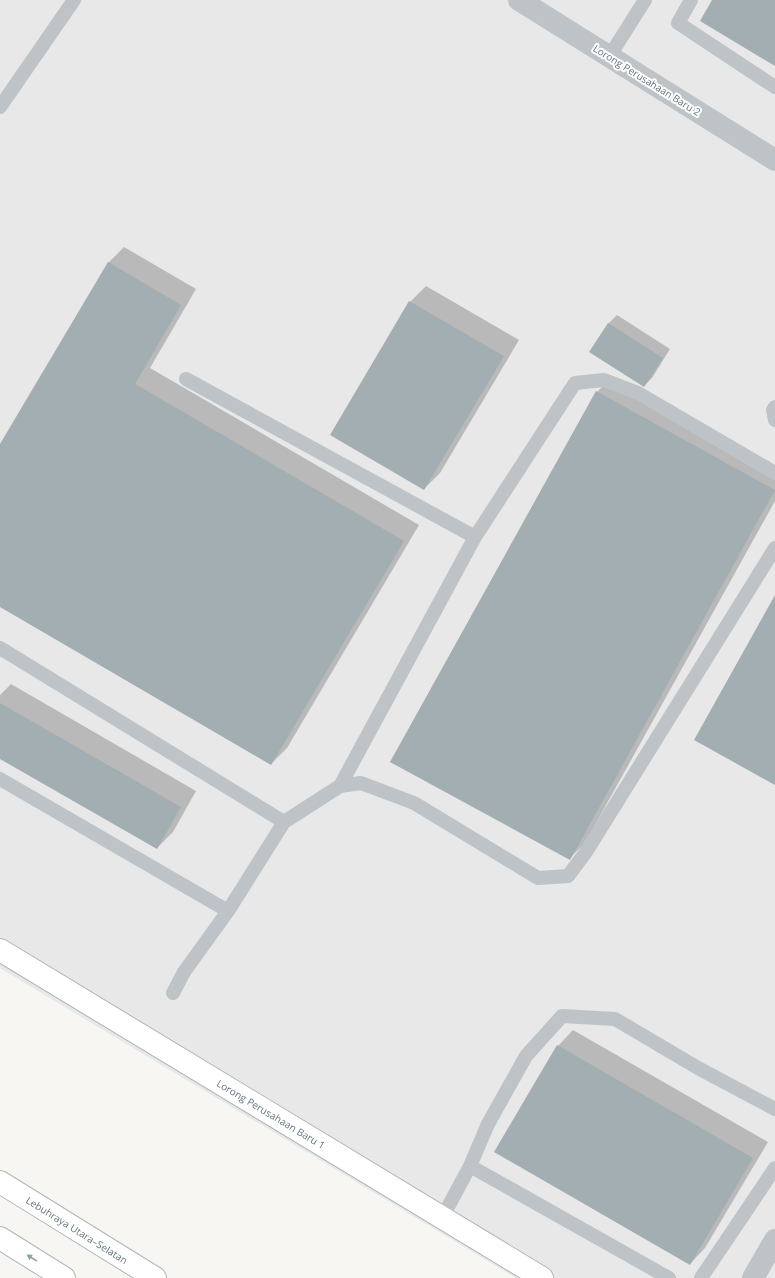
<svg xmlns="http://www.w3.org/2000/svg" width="775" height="1278" viewBox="0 0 775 1278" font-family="'Open Sans',sans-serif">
	<rect width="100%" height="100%" fill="#f7f6f3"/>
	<path fill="#e7e8e7" d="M0,0H775V1278H516L0,968Z"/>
	<path fill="#0003" d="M124,247L196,289L150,368L419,525L287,748L271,764L0,606V446L108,263Z
		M426,286L519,340L440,473L424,489L410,302Z
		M617,315L670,349L652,378L644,386L590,352L609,323Z
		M613,376L775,465V501L585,843L569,859L597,392Z
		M11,684L196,791L173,832L157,848L0,758V695Z
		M573,1030L768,1142L705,1248L690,1264L558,1046Z"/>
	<path fill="#a2aeb1" d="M712,0H775V66L700,21Z
		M108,262L181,305L135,384L404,541L271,765L0,607V444Z
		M409,301L504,356L424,490L330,435Z
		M608,323L663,358L644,387L589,352Z
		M596,391L775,490L570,860L390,762Z
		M775,595V785L694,740Z
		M0,703L181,807L157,849L0,759Z
		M557,1045L753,1158L690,1265L494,1152Z"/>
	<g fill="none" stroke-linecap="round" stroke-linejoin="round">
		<defs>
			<path id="secondary" d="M0,950L542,1278"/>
			<path id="highway" d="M0,1182L155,1278
				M0,1238L64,1278"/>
		</defs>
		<use href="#secondary" stroke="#adb6b9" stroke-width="24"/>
		<use href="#highway" stroke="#b1b6b9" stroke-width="24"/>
		<path stroke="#bdc3c6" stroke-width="14" d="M691,0L678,23L775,87
			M609,57L645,0
			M0,107L74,0
			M186,379L475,537L575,383L604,380L638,393L775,473
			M775,407L773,410L775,420
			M0,648L284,822
			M0,779L228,911
			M340,786L475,537
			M173,993L184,972L228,911L284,822L340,786L361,783L414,803L538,878L568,876L586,852L775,548
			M470,1166L488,1124L526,1056L562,1016L615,1019L698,1068L775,1109
			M442,1218L470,1166L669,1278
			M701,1278L775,1168"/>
		<path stroke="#bdc3c6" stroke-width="22" d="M519,0L775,160
			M753,1278L775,1240"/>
		<use href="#secondary" stroke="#fff" stroke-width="22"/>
		<use href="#highway" stroke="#fff" stroke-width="22"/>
	</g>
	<defs><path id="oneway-solid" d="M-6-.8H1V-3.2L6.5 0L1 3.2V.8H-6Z"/></defs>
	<use fill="#91a0a5" href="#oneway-solid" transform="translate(32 1258) rotate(-148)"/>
	<g text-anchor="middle" stroke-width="4" stroke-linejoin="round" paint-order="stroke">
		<g font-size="10" fill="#62777e" stroke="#fff">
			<text transform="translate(647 80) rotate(32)" y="4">Lorong Perusahaan Baru 2</text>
			<text transform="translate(271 1114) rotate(31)" y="4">Lorong Perusahaan Baru 1</text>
			<text transform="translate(77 1230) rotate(32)" y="4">Lebuhraya Utara–Selatan</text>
		</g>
	</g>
</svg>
